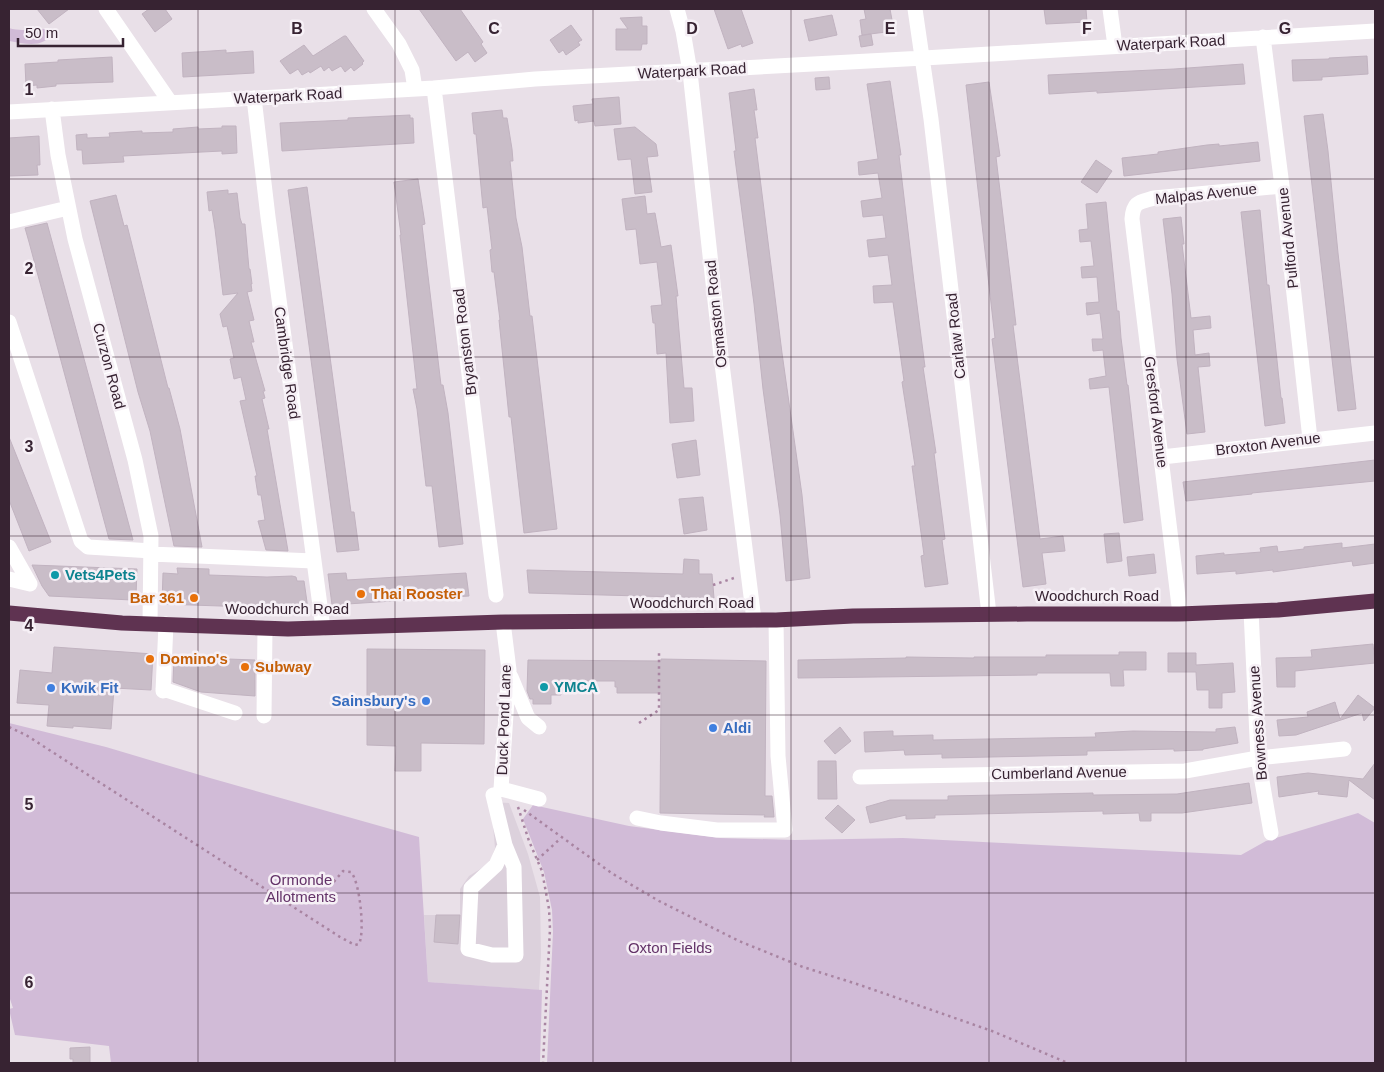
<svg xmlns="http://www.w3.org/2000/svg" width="1384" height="1072" viewBox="0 0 1384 1072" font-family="Arial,sans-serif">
	<rect width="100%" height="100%" fill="#e9e0e8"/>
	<path fill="#dcd1dc" d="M491,802L509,803L528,854L540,897L541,954L539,990L428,982L424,915H460V889L469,876L490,863L495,848Z"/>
	<path fill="#d1bbd7" d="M9,28C25,33 39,26 54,31C44,49 27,44 9,41Z
		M9,723L106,747L210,778L419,837L428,982L542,990L540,1063H111L109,1046L15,1035L9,1009L13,1008L9,996Z
		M533,805L629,826L720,838L795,840L903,838L1241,855L1266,841L1358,813L1375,823V1063H547L553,932L552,910L544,872L523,819Z"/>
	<path fill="#c9bdc8" stroke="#c1b3c0" d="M37,9H69L49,24Z
		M149,9H165L172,19L155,32L142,14Z
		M419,9H460L483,42L481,44L487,53L475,62L468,52L456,61Z
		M714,9H741L753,43L742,47L741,44L728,49Z
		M864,9H890L894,31L862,35L860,20L866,19Z
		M1044,9H1086L1087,22L1046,24Z
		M832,15L837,35L809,41L804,20Z
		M642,17V26H647V44H642L641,50H616V29H628L620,18Z
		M571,25L582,40L578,42L580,45L566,55L563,50L559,53L550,40Z
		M871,34L873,45L861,47L859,36Z
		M344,36H346L364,61L362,63L363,64L354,71L351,67L345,72L341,66L332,71L329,67L324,71L321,66L310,73L309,71L302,75L298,69L290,74L280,61L304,45L313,56Z
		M226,50V53L253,51L254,73L183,77L182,53Z
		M1367,56L1368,74L1322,77V80L1293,81L1292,60L1329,59V58Z
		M112,57L113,82L56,84V86L37,88V85L26,86L25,64L58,62V60Z
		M1243,64L1245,84L1097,93V91L1049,94L1048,75L1174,69Z
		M829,77L830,89L816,90L815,78Z
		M890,81L901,155H899L914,282L925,367H923L936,453H934L945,539L942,540L948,584L925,587L921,556L924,555L912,466H915L902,382L904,381L893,302L874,303L873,286L892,285L888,255L869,257L867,240L886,238L883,215L863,217L861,201L882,198L878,173L859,175L858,162L878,159L867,84Z
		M989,82L1000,156L996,157L1016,325H1013L1040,539L1063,536L1065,551L1042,553L1046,584L1023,587L992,339L995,338L966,85Z
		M754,89L757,110H754L758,138H755L782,353L802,495L810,578L786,581L780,515L763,389L754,304L734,151H736L729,93Z
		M619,97L621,124L595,126L594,121L578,123V120L575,121L573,106L593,104L592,99Z
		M502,110L503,118H507L512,149L513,161H510L516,218L522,247L530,316H532L557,529L524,533L511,417H509L507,397L499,320H500L494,272H492L490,250L492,249L487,207L483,208L476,134H474L472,113Z
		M1323,114L1328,151L1338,253L1356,409L1338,411L1304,116Z
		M410,115V118H413L414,143L282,151L280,123L348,120V118Z
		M222,126H236L237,153L222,154V151L123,156L124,162L83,164L82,150H77L76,135L87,134V138L110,137L109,133L142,131V133L173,132V129L198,127V129L222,128Z
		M635,127L656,144L658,156L647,157L652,192L635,194L631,159L618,160L614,129Z
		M39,136L40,165H37L38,175L9,176V138Z
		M1258,142L1260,161L1124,176L1122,158L1158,154V152L1207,145L1219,144V146Z
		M1096,160L1112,171L1097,193L1081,182Z
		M418,179L425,224L422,225L441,385H443L448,413L463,544L439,547L432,486H426L417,409L413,389H417L400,235H401L394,182Z
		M307,187L351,512H354L359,550L337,552L288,190Z
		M228,190V194L237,193L240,218L242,224H245L249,269H250L252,284H251L252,291L247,292L254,320L249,321L254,342H251L265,391H263L265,398L262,399L269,429H267L288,551L266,550L258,521L265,520L261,495H258L255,476H257L240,401L246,400L241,377L234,379L230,359L234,358L227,326L223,327L220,314L238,293L223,295L215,229L212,210L209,211L207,192Z
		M116,195L124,226L127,225L168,388H169L180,429L202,547L174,546L150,431L138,392L90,201Z
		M645,196L647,214L655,213L661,247L671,245L678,296H676L684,388H692L694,421L670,423L666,353L657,354L655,323H653L651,306L662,305L657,262L640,264L636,229L626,230L622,199Z
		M1106,202L1117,311H1119L1121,338L1127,385H1128L1143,520L1124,523L1109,387L1090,389L1089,379L1106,376L1103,350L1093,351L1092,339H1103L1100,313L1087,315L1086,303L1099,302L1097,277L1082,278L1081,267L1094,266L1091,241L1080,242L1079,230L1088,229L1086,204Z
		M1260,210L1267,285H1269L1281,398H1282L1285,423L1265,426L1241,212Z
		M1181,217L1184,244H1182L1191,318L1210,316L1211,328L1193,330L1195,355L1209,353L1210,366L1198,367L1205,432L1187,434L1177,359L1172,294L1163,219Z
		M47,223L95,399L133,540L109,539L29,242L25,228Z
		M9,437L51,542L29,551L9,500Z
		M696,440L700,475L677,478L672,444Z
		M1375,460V481L1252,493V494L1186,501L1183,482Z
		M703,497L707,530L684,534L679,499Z
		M1119,533L1122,561L1107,563L1104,534Z
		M1342,543V548L1375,544V563L1353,566L1352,561L1273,572V570L1236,574V571L1197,574L1196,556L1224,553V555L1261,552L1260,548L1277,546L1278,552L1304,549V547Z
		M1154,554L1156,573L1129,576L1127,557Z
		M684,559L699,560V574H712L714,598L529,593L527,570L683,574Z
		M32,565L137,569L136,596L132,600L49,596L42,586Z
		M177,568L209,569V575L267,577L292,576L296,577L297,581H304L308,609L162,604L163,573L178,574Z
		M346,573L347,580L466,573L469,596L332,605L328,574Z
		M1373,644L1375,663L1295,671V687H1277L1276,658L1312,657L1311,650Z
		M54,647L153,654L151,690L114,688L111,729L73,726V728L47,726L49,705L17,703L20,670L52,673Z
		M367,649L485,650L484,744L421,743V771H395L396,746L367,745Z
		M1119,652H1146V670H1123L1124,686H1111L1110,673H1037V675L798,678V660L906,658V657L974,658V657H1046V655H1119Z
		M1168,653H1196V665L1233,663L1235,692L1222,693V708H1209V690H1197L1196,672H1168Z
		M174,657L255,660V696L201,692L173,682Z
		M661,659L766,661L765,796H772L774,817H764L765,815L660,813L661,693H617V687H615V681H582V687H580V692H561V695H551V704H533V699H530L527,691L528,660L661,661Z
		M1358,695L1375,708L1364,721L1362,713L1296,735L1279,736L1277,720L1308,717L1307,712L1335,702L1340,719Z
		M840,727L851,741L835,754L824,741Z
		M1235,727L1238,743L1203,749V750L1174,751V749L1087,751V755L942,758V754L905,755L904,750L865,752L864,732L893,731V736L933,735V740L1096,737L1095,733L1133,731L1216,732V729Z
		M818,761H836L837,799H818Z
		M1375,763V800L1349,780L1347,797L1318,794L1319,791L1279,797L1277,777L1308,773L1363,779Z
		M1249,783L1252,803L1182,813H1151V821H1140L1139,813L1103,814V811L935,815V818L906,819V815L870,823L866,807L890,800H948V796L1093,793V795L1177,794Z
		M838,805L855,820L842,833L825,818Z
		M436,915H460L458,944L434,942Z
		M90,1047V1063H73V1059H70V1048Z"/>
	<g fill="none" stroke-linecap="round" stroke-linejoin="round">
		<path stroke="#a884a1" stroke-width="2.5" stroke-dasharray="2.5 4" stroke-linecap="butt" d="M713,585L734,578
			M639,723L659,710V650
			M9,727L26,735L340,937L355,945L359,944C365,933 360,882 351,872L343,871L332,884
			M518,807L529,841L542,871L549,909L550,929L543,1063
			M524,810L613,874L659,901L739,941L803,967L860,985L992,1031L1068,1063
			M537,860L561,838"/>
		<path stroke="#fff" stroke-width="15" d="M106,9L170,102
			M374,9L399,44L412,70L415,89
			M677,9L683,31L690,72L721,356L754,620
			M915,9L931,119L989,614
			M1110,9L1115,46
			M1263,37L1282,186L1310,439
			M434,88L496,595
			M254,98L268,217L323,628
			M52,109L58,155L75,239L135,460L151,536L150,624
			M9,112L434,88L535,79L924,58L1375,31
			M9,222L68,208
			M9,322L81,541L88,547L152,551
			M1162,457L1375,433
			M9,547L30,584L9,579
			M151,554L314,561
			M1251,611L1258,758L1271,833
			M1180,614L1132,219C1133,201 1140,202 1154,198L1282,186
			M503,622L509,670L501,789L539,799
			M511,677L528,718L539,727
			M163,689L235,713
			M163,691L166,624
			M264,716L265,628
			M860,777L1185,771L1258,758L1344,749
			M493,795L505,845L514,867L516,955H492L468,949L471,888L496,865L505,845
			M637,818L661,823L717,830H785L778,756L776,620"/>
		<path stroke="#5f3351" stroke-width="15" d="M9,613L122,623L288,629L503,622L776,620L853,616L1027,614H1180L1278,610L1375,601"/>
	</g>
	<path fill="none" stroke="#372332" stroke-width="1" stroke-opacity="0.55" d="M198,9V1063M395,9V1063M593,9V1063M791,9V1063M989,9V1063M1186,9V1063M9,179H1375M9,357H1375M9,536H1375M9,715H1375M9,893H1375"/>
	<g fill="#0f9aa8" stroke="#f6f0f6" stroke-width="2">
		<circle cx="55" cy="575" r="5"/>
		<circle cx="544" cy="687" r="5"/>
	</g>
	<g fill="#e8710a" stroke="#f6f0f6" stroke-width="2">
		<circle cx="361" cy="594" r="5"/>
		<circle cx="194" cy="598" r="5"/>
		<circle cx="150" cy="659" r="5"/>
		<circle cx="245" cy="667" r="5"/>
	</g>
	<g fill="#3f7fe0" stroke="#f6f0f6" stroke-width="2">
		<circle cx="51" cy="688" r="5"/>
		<circle cx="426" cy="701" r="5"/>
		<circle cx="713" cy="728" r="5"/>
	</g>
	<g text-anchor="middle" stroke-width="5" stroke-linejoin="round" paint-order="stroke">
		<g font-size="15" fill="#372332" stroke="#f6f0f6">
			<text transform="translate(1171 43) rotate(-3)" y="5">Waterpark Road</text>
			<text transform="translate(692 71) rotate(-3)" y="5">Waterpark Road</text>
			<text transform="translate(288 96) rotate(-3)" y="5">Waterpark Road</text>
			<text transform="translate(1206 194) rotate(-6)" y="5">Malpas Avenue</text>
			<text transform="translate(1288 238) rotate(-96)" y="5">Pulford Avenue</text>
			<text transform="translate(716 314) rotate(-96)" y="5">Osmaston Road</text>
			<text transform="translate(956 336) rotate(-96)" y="5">Carlaw Road</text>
			<text transform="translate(465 342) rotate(-97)" y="5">Bryanston Road</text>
			<text transform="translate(287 363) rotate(82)" y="5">Cambridge Road</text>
			<text transform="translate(109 366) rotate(75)" y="5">Curzon Road</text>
			<text transform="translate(1156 412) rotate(83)" y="5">Gresford Avenue</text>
			<text transform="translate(1268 444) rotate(-7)" y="5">Broxton Avenue</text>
			<text x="1097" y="601">Woodchurch Road</text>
			<text x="692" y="608">Woodchurch Road</text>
			<text x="287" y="614">Woodchurch Road</text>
			<text transform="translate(504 720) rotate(-88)" y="5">Duck Pond Lane</text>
			<text transform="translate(1258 723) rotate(-94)" y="5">Bowness Avenue</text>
			<text transform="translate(1059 773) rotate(-1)" y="5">Cumberland Avenue</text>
		</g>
		<g font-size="15" font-weight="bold" fill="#0d838f" stroke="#f6f0f6" text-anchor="start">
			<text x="65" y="580">Vets4Pets</text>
			<text x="554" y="692">YMCA</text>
		</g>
		<g font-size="15" font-weight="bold" fill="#c56008" stroke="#f6f0f6" text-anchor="start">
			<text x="371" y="599">Thai Rooster</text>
			<text x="184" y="603" text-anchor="end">Bar 361</text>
			<text x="160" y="664">Domino's</text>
			<text x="255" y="672">Subway</text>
		</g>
		<g font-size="15" font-weight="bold" fill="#366cbe" stroke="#f6f0f6" text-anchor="start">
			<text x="61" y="693">Kwik Fit</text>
			<text x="416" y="706" text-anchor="end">Sainsbury's</text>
			<text x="723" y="733">Aldi</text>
		</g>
		<g font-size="15" fill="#633268" stroke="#f6f0f6">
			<text x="301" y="885">Ormonde<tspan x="301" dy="17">Allotments</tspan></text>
			<text x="670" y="953">Oxton Fields</text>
		</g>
	</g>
	<g font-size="16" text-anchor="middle" font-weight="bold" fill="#372332" stroke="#f6f0f6" stroke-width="5" stroke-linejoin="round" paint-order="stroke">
		<text x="297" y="34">B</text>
		<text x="494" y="34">C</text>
		<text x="692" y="34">D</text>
		<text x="890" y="34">E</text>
		<text x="1087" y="34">F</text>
		<text x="1285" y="34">G</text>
		<text x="29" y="95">1</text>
		<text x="29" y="274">2</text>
		<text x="29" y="452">3</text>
		<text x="29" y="631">4</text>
		<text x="29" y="810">5</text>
		<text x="29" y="988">6</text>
	</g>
	<rect width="1384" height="1072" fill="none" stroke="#372332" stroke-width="20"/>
	<path d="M18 38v8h105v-8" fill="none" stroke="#372332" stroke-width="2.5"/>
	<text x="25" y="38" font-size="15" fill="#372332" stroke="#f6f0f6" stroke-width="4" paint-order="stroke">50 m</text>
</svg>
